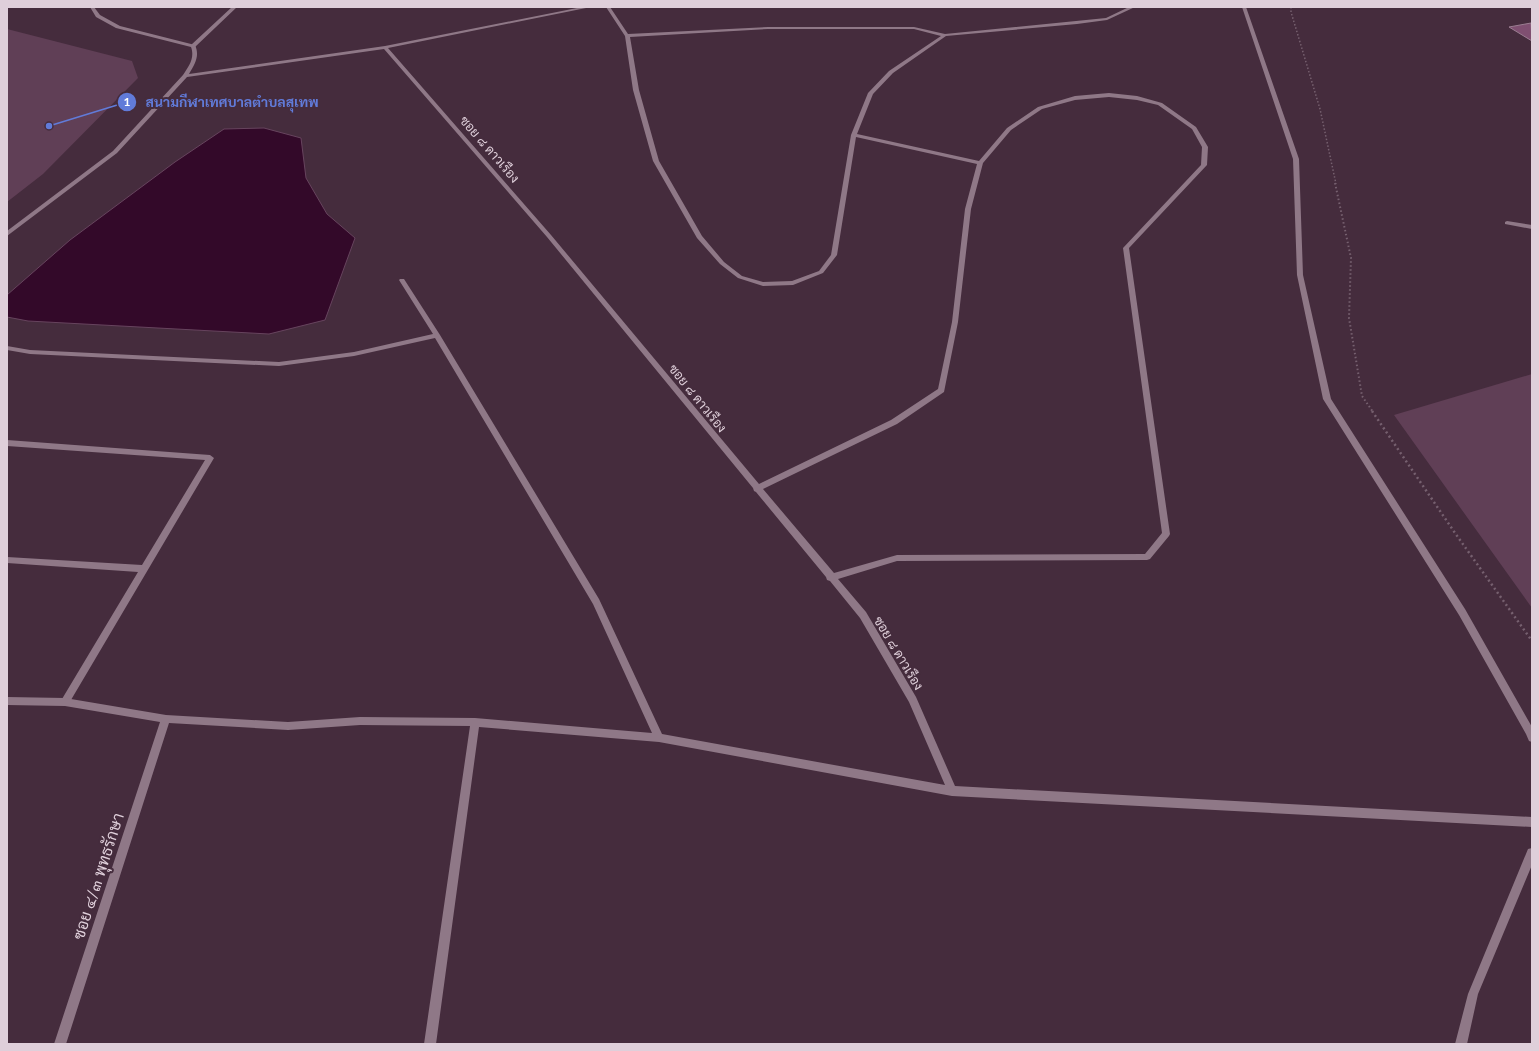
<svg xmlns="http://www.w3.org/2000/svg" width="1539" height="1051" viewBox="0 0 1539 1051" font-family="Lato,Sarabun,sans-serif">
	<rect width="100%" height="100%" fill="#452c3d"/>
	<path fill="#603f56" d="M7,29L132,61L138,78L43,174L7,202Z
		M1532,374V608L1394,415Z"/>
	<path fill="#330929" stroke="#67445e" d="M264,128L301,138L306,178L327,214L355,238L325,320L269,334L28,321L7,317V295L70,240L175,162L224,129Z"/>
	<path fill="#7f4f71" stroke="#9b7e92" d="M1531,23L1532,41L1509,27Z"/>
	<g fill="none" stroke-linecap="round" stroke-linejoin="round">
		<path stroke="#76606f" stroke-width="1.5" stroke-dasharray="1.5 2" stroke-linecap="butt" d="M1291,7V12L1320,109L1336,184"/>
		<path stroke="#76606f" stroke-width="2" stroke-dasharray="1.5 2.5" stroke-linecap="butt" d="M1335,183L1351,258L1349,318L1362,396L1373,412"/>
		<path stroke="#76606f" stroke-width="2.5" stroke-dasharray="2 3" stroke-linecap="butt" d="M1372,411L1455,533L1532,641"/>
		<path fill="#8f7887" fill-rule="evenodd" d="M232,7H237L195,47H191V45Z
			M1507,221L1532,225V229L1505,224V222Z
			M7,440L210,455L214,458L68,705L65,706L62,705L60,702L62,699L138,572L7,563V557L142,565L205,460L7,446Z"/>
		<path fill="#8f7887" fill-rule="evenodd" d="M90,7H94L100,15L120,26L195,45C200,56 195,64 189,74L385,46L582,7H591L388,48L551,235L759,484L891,420L938,389L952,322L965,209L977,164L856,137L837,255L823,273L793,285L763,286L738,278L720,264L697,238L653,161L633,90L625,36L606,7H610L628,34L768,27H914L945,34L1106,18L1129,7H1135L1107,20L1077,24L946,36L893,73L873,94L857,134L979,161L1007,128L1038,107L1075,96L1109,93L1137,96L1162,103L1196,127L1208,147L1207,165L1129,248L1170,534L1169,536L1150,559L1147,560L897,561L838,579L866,612L916,697L955,786L1532,817V827L952,796L659,742L479,727L436,1044H424L470,726L360,725L288,730L169,723L66,1044H54L160,722L65,706L7,705V697L65,698L166,715L288,722L360,717L475,718L652,733L593,604L435,338L354,356L279,366L30,354L7,350V346L30,350L279,362L354,352L433,334L399,280L400,279H404L440,335L599,599L662,734L945,785L909,702L860,618L830,581L827,580L826,577L756,492L754,491L753,488L547,237L384,49L187,77L117,153L7,236V231L113,151L183,75C189,66 195,58 191,47L116,28L96,17ZM768,29H914L941,36L889,71L868,93L851,135L831,255L819,271L792,281L763,282L742,276L724,262L702,236L659,161L639,90L630,37ZM1109,97L1137,100L1158,105L1192,129L1202,147L1201,165L1123,248L1162,533L1145,554L897,555L834,573L763,489L897,424L944,392L958,322L971,209L983,163L1011,130L1042,109L1075,100Z
			M1242,7H1246L1299,159L1303,275L1331,399L1465,609L1532,727V742L1529,741L1526,734L1459,615L1323,399L1297,275L1293,159Z
			M1532,848V865L1478,994L1467,1044H1455L1468,994L1528,849Z"/>
	</g>
	<g text-anchor="middle" stroke-width="4" stroke-linejoin="round" paint-order="stroke">
		<g font-size="13" fill="#dfcfda" stroke="#452c3d">
			<text transform="translate(490 149) rotate(49)" y="5">ซอย ๘ ดาวเรือง</text>
			<text transform="translate(698 398) rotate(51)" y="5">ซอย ๘ ดาวเรือง</text>
			<text transform="translate(899 653) rotate(59)" y="5">ซอย ๘ ดาวเรือง</text>
		</g>
		<g font-size="16" fill="#dfcfda" stroke="#452c3d">
			<text transform="translate(98 876) rotate(-72)" y="6">ซอย ๔/๓ พุทธรักษา</text>
		</g>
	</g>
	<path fill="none" stroke="#617bd9" stroke-width="1.5" d="M49 126L127 102"/>
	<g fill="#617bd9" stroke="#452c3d" stroke-width="1.5">
		<circle cx="49" cy="126" r="4"/>
		<circle cx="127" cy="102" r="10"/>
	</g>
	<g font-size="12" text-anchor="middle" font-weight="bold" fill="#fff">
		<text x="127" y="106">1</text>
	</g>
	<g font-size="14" text-anchor="middle" font-weight="bold" fill="#617bd9" stroke="#452c3d" stroke-width="4" stroke-linejoin="round" paint-order="stroke">
		<text x="232" y="107">สนามกีฬาเทศบาลตำบลสุเทพ</text>
	</g>
	<rect width="1539" height="1051" fill="none" stroke="#dfcfda" stroke-width="16"/>
</svg>
